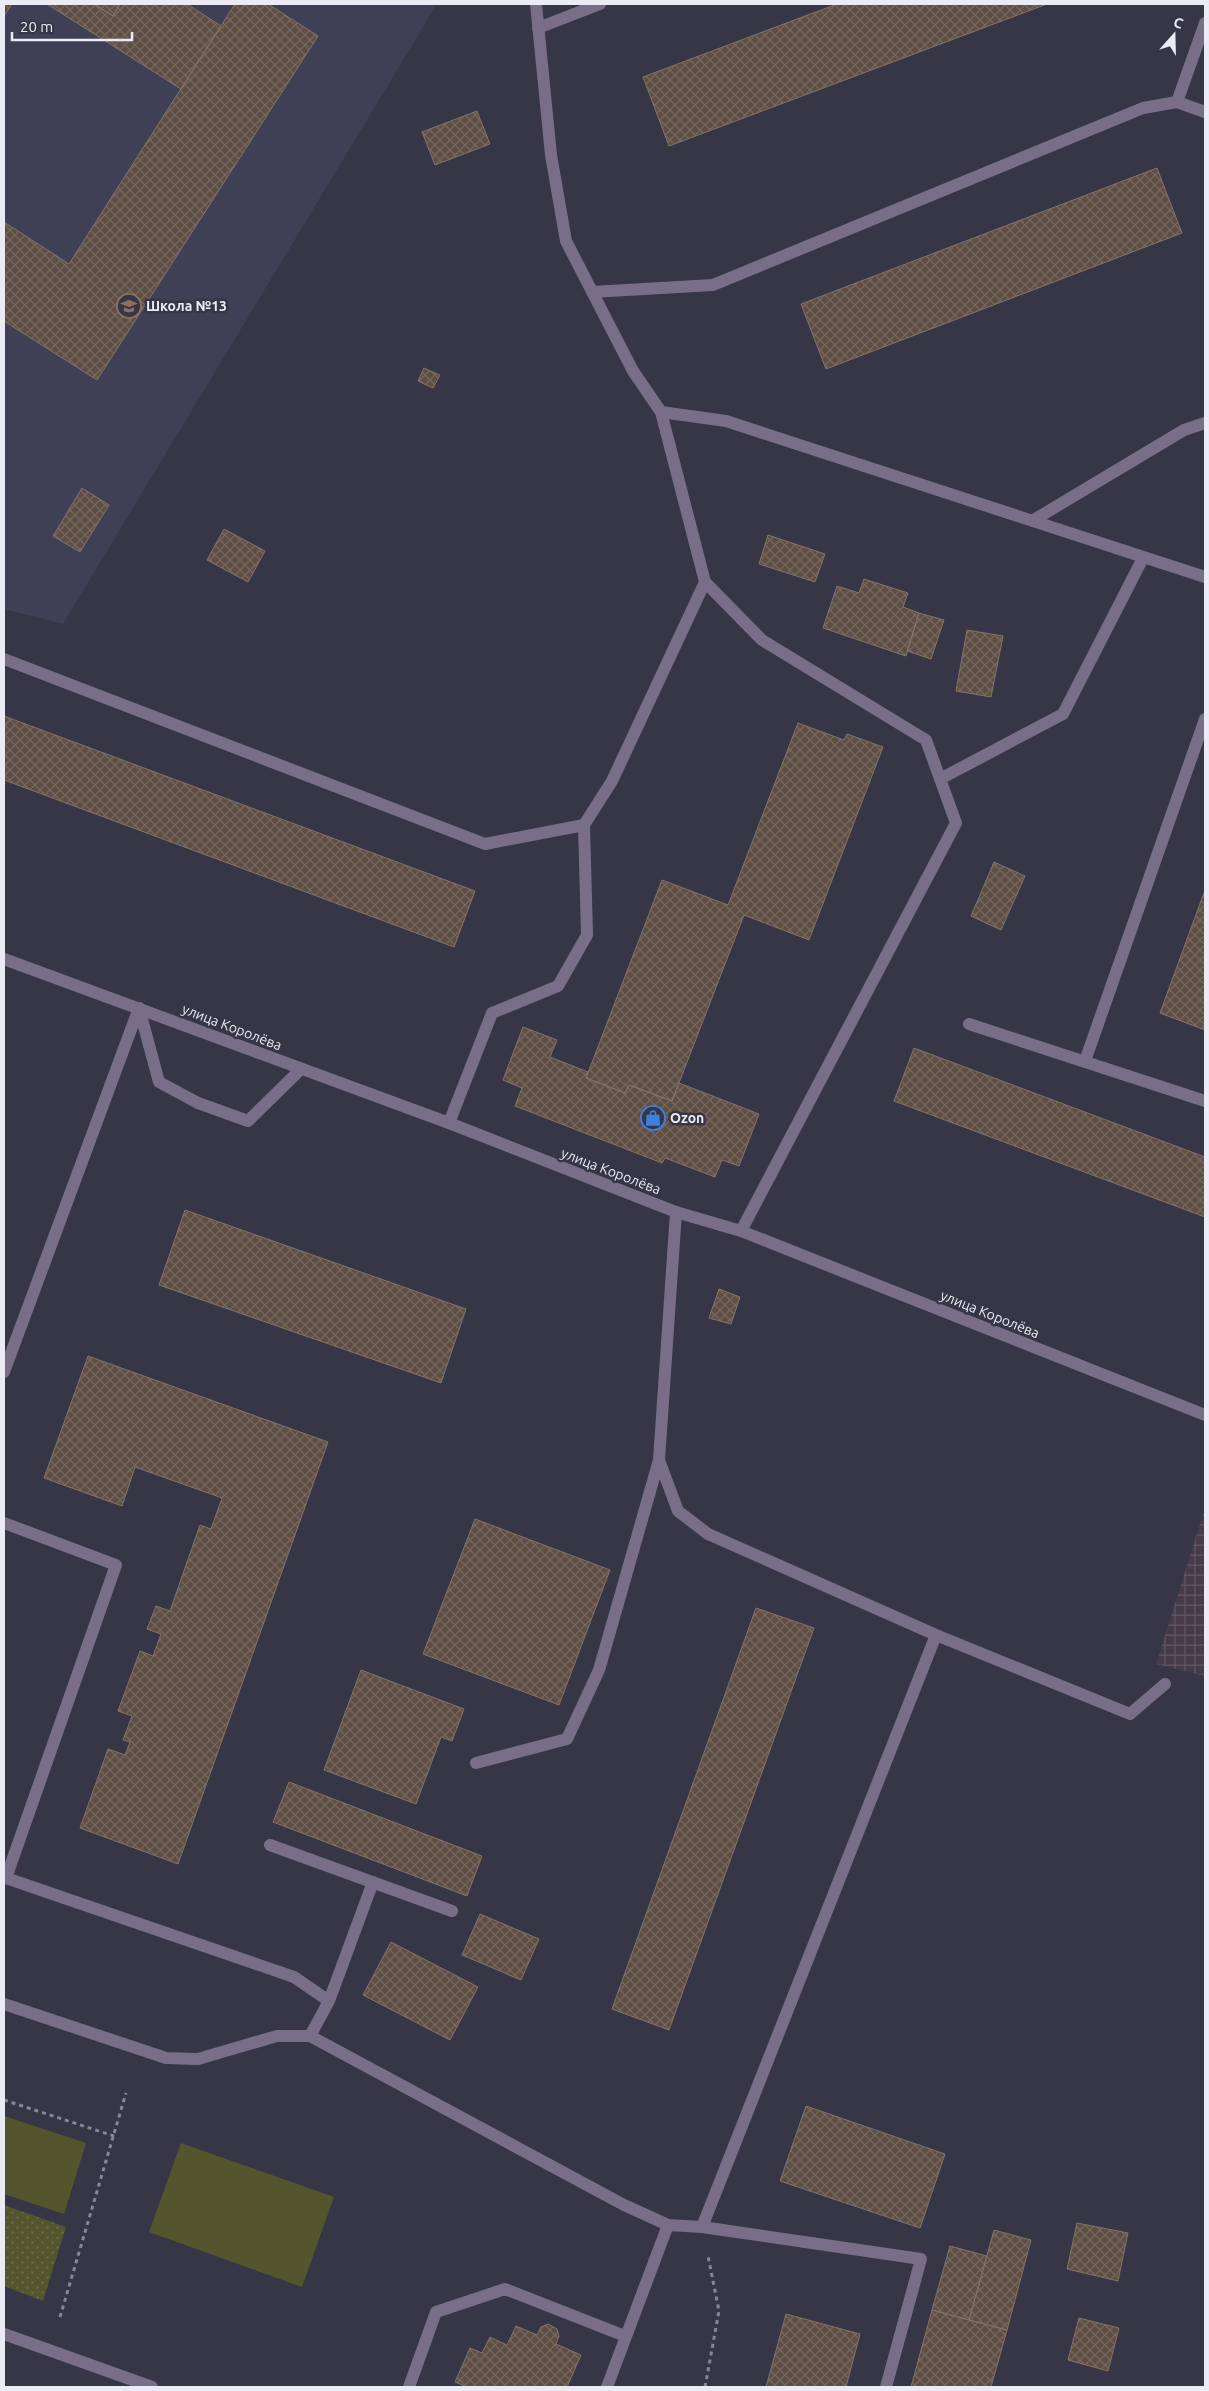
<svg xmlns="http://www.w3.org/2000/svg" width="1209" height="2391" viewBox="0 0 1209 2391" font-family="Ubuntu,sans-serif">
	<defs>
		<pattern id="industrial-grid" width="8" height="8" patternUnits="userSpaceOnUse" patternTransform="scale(1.25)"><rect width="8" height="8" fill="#483a48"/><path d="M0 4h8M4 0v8" fill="none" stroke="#635763"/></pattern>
		<pattern id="grass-dots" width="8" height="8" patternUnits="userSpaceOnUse" patternTransform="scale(1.25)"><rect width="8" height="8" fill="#53562d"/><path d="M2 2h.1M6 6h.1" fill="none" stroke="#6c6e4c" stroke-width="1.8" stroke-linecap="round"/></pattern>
		<pattern id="building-cross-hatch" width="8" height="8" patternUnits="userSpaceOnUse" patternTransform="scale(1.25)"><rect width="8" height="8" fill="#5e4e43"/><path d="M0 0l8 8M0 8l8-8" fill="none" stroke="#75685f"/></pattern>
	</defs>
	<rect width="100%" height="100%" fill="#363646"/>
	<path fill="url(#industrial-grid)" d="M1205,1508V1676L1156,1664Z"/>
	<path fill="#3f3f56" d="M4,4H437L63,624L4,609Z"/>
	<path fill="url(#grass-dots)" d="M4,2205L66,2227L43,2301L4,2286Z"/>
	<path fill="#53562d" d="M4,2116L86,2143L64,2214L4,2194Z
		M181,2143L334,2197L302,2287L149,2232Z"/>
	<path fill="url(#building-cross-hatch)" stroke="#847367" d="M4,4H12L4,16Z
		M47,4H94L113,16L120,4H187L221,26L181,89Z
		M94,4H120L113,16Z
		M235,4H268L318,36L97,380L4,321V222L69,264Z
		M837,4H1047L669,146L643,77Z
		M477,111L490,144L435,165L422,132Z
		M1157,168L1182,233L826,369L801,304Z
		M424,368L440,375L433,388L418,381Z
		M82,488L109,505L80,552L53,536Z
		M224,529L265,551L248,582L207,560Z
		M768,535L825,554L815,582L759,564Z
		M864,579L908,593L903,607L919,613L906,656L823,628L837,586L859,593Z
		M919,613L944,620L931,659L907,651Z
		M967,630L1003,636L991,697L956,691Z
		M4,716L475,891L454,947L4,780Z
		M798,723L844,740L847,734L883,747L809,940L744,915L672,1101L629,1085L625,1093L586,1078L662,880L728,905Z
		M994,862L1025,876L1001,930L971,916Z
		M1205,890V1030L1160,1013Z
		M523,1027L557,1040L550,1057L588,1072L586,1078L625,1093L629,1085L672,1101L679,1083L759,1114L739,1166L722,1160L715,1177L665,1158L662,1163L515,1106L522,1088L503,1080Z
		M914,1048L1205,1157V1217L894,1101Z
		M185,1210L466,1309L441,1383L159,1285Z
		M719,1289L740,1297L731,1324L709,1318Z
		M88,1356L328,1442L178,1864L80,1828L108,1749L125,1755L130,1742L123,1740L132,1716L118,1711L140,1651L153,1656L161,1634L147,1629L156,1606L170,1611L200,1525L211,1529L222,1498L135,1467L122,1506L44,1478Z
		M475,1519L610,1570L559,1705L423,1654Z
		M756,1608L814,1628L669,2030L612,2009Z
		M361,1670L464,1709L452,1741L441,1737L416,1804L324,1770Z
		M289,1782L482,1856L467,1896L273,1822Z
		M480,1914L539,1939L521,1980L462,1955Z
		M391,1942L478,1987L450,2040L363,1995Z
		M806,2106L945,2154L920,2228L780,2181Z
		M1077,2223L1128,2233L1118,2281L1067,2269Z
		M994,2230L1031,2240L1007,2330L969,2320Z
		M950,2246L987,2256L969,2320L932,2310Z
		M932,2310L1007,2330L991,2387H911Z
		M786,2314L860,2334L846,2387H766Z
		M1079,2318L1119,2328L1108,2371L1068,2360Z
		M548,2324L557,2329L559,2336L556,2344L581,2355L567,2387H467L455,2382L470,2348L482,2353L490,2337L507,2345L516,2326L537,2335L541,2327Z"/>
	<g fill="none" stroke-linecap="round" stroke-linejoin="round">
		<path stroke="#878795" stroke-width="3" stroke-dasharray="4 4" stroke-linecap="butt" d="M4,2100L114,2136
			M60,2317L126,2093
			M705,2387L719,2311L708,2256"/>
		<path stroke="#786e87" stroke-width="12" d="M536,4L551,155L566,241L633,371L661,412L705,582L762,640L926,740L956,823L741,1231
			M538,28L600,4
			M1177,102L1205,23
			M592,292L713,285L1143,108L1177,102L1205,112
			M661,412L726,421L1205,577
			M1032,521L1184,430L1205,423
			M4,659L485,844L584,825L612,781L705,582
			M940,779L1063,714L1143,558
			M139,1008L159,1082L198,1103L248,1121L301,1069
			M969,1024L1205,1101
			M1085,1061L1205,719
			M449,1123L492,1013L558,986L587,935L584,825
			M676,1212L659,1460L678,1511L708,1534L936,1635L1130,1714L1165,1684
			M4,1523L116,1565L6,1878L294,1977L329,2001L310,2036
			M476,1763L567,1739L599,1670L659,1460
			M270,1845L452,1911
			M329,2001L373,1882
			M4,2004L166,2058L198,2059L277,2036H310L624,2205L668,2225L702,2227L936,1635
			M702,2227L921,2259L886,2387
			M4,2334L152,2387
			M409,2387L436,2312L505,2289L625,2336
			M607,2387L668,2225"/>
		<path stroke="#786e87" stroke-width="12" d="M4,959L449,1123L676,1212L741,1231L1205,1415
			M4,1372L139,1008"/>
	</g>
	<defs>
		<symbol id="school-ring" viewBox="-11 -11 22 22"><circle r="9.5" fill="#363646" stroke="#8d6e63" stroke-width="1.5"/><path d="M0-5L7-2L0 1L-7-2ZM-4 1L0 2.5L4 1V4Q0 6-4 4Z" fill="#8d6e63"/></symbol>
		<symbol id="shop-ring" viewBox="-11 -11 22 22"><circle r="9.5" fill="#363646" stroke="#3f7fe0" stroke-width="1.5"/><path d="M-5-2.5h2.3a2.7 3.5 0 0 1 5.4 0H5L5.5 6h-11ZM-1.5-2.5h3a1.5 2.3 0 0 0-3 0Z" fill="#3f7fe0"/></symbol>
	</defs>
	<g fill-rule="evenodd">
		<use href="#school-ring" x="115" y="292" width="28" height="28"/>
		<use href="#shop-ring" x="639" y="1104" width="28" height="28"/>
	</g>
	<g text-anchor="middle" stroke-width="5" stroke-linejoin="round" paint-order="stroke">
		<g font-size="14" font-weight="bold" fill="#ebebf5" stroke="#363646" text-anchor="start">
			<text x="146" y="311">Школа №13</text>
			<text x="670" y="1123">Ozon</text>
		</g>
		<g font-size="14" fill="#ebebf5" stroke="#363646">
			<text transform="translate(232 1027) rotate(21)" y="5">улица Королёва</text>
			<text transform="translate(611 1171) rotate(21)" y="5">улица Королёва</text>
			<text transform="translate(990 1314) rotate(22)" y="5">улица Королёва</text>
		</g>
	</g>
	<rect width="1209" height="2391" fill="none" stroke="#ebebf5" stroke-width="10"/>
	<g transform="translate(1174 35) rotate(20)" stroke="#363646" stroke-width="4" paint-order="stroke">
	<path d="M0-4L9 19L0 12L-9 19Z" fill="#ebebf5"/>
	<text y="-8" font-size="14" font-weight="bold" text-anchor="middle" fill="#ebebf5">С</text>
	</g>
	<path d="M12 32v8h120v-8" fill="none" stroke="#ebebf5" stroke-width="2.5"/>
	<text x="20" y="32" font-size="15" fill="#ebebf5" stroke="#363646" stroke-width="4" paint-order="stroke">20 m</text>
</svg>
